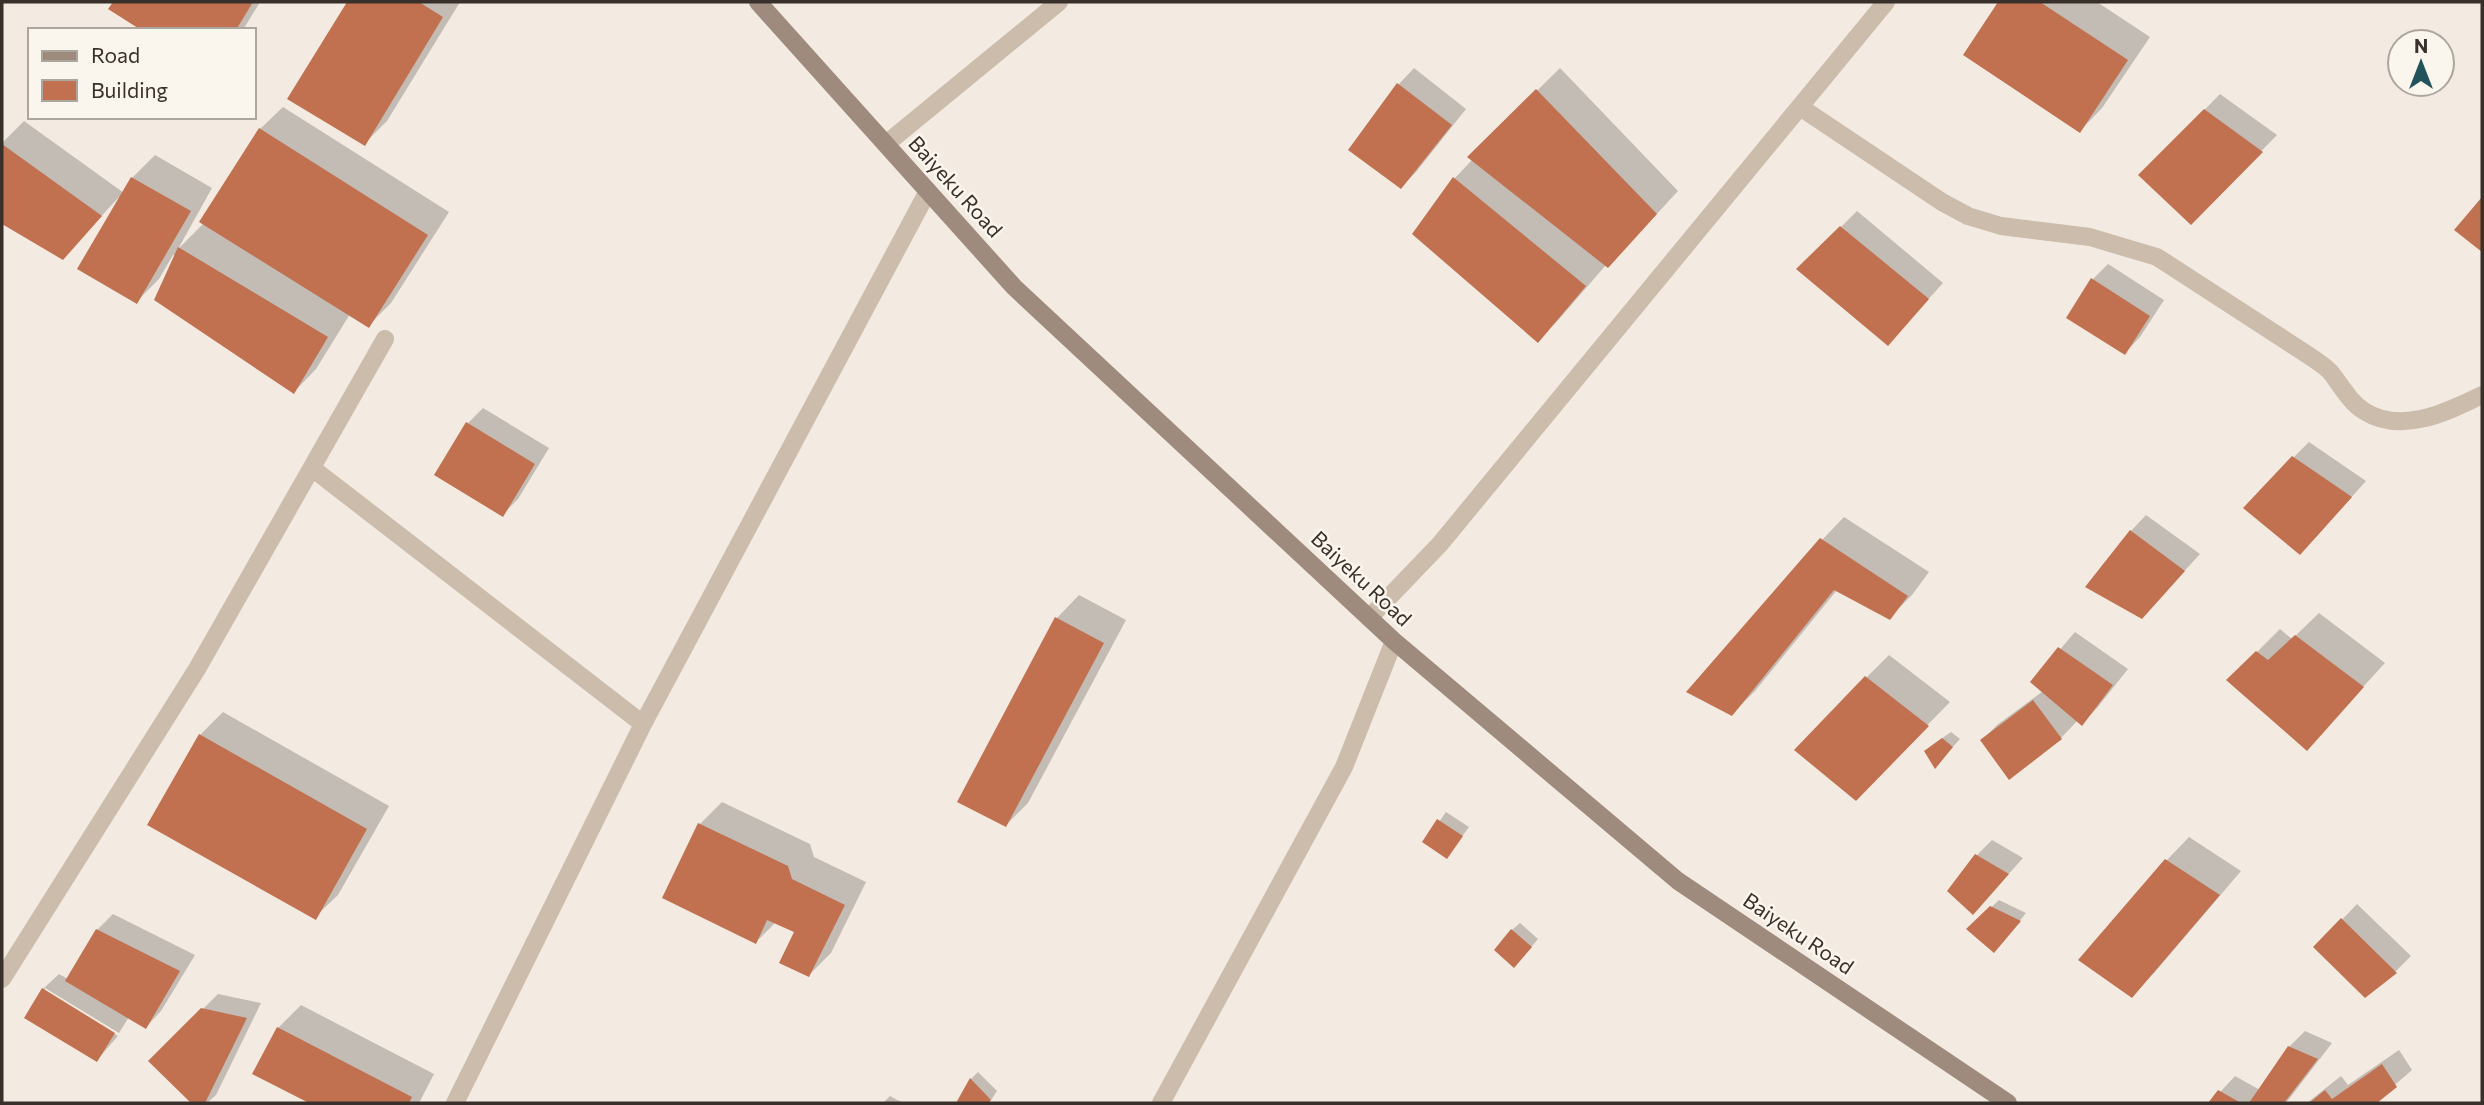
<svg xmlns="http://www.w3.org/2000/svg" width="2484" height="1105" viewBox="0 0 2484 1105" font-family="Commissioner,sans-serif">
	<rect width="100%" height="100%" fill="#f3ebe1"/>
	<path fill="#0003" d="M115,2H260L243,30H144L110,9Z
		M349,2H460L387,121L364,144L290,99Z
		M2000,2H2097L2150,37L2102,108L2080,131L1965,55Z
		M1414,68L1466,109L1416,172L1401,187L1350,149L1399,84Z
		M1560,68L1678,191L1630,243L1606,265L1560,318L1538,341L1414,234L1455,178L1473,159L1470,157Z
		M2220,94L2277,135L2191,223L2141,175Z
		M283,107L449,212L391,303L368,326L350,314L316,369L294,392L176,256L173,255L159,279L136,302L119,197L63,258L2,221V143L24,121L124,193L132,178L155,155L212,188L178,249L204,223L260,129Z
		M1857,211L1943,283L1888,344L1799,269Z
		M2108,264L2164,300L2140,337L2125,353L2093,279Z
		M483,408L549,448L518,499L502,515L468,423Z
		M2309,442L2366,481L2316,537L2293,458Z
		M2146,515L2200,554L2157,601L2131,531Z
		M1844,517L1929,572L1912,595L1889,618L1837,590L1755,691L1732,714L1822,540Z
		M1079,595L1126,620L1028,803L1006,825L1057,618Z
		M2319,613L2385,663L2307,748L2229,680L2280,629L2292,639Z
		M2075,632L2128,669L2097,708L2082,724L2078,720L2061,738L1982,740L1997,725L2043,691L2033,681Z
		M1889,655L1950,702L1856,798L1867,677Z
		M223,712L389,806L338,895L315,917L200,735Z
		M1951,732L1960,739L1942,759L1934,744Z
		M722,802L810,844L814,857L866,882L831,953L809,975L796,932L776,922L756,942L700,824Z
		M1446,812L1469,827L1447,857L1425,842Z
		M2189,837L2241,871L2154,973L2131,995L2167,860Z
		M1992,840L2023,858L1988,897L1976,856Z
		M1999,900L2026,913L2002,943L1969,929Z
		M2357,904L2411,956L2396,971L2365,995L2316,947Z
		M113,914L195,955L161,1011L146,1027L129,1017L119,1033L45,988V992L118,1036L97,1060L26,1017L43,989L59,974L68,979L97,930Z
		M1520,923L1538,939L1522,958L1512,930Z
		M218,994L261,1003L216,1095L207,1103H194L151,1061Z
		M301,1005L434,1074L419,1103H313L255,1073L278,1028Z
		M2305,1031L2332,1043L2286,1103H2210L2235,1076L2260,1090L2289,1047Z
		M2399,1050L2412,1070L2374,1103H2307L2341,1076L2348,1085Z
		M978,1072L997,1091L989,1103H958L971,1079Z
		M890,1096L903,1103H883Z"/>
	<path fill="#c17150" d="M113,2H253L236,30H141L108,9Z
		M347,2H419L443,17L365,146L287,99Z
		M1998,2H2040L2128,60L2080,133L1963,55Z
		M1397,83L1452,125L1401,189L1348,150Z
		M1536,89L1657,214L1608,268L1467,157Z
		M2204,109L2263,152L2191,225L2138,175Z
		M259,128L428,235L369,328L199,222Z
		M2,144L102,216L63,260L2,224Z
		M131,177L191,211L137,304L77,269Z
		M1453,177L1586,286L1538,343L1412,234Z
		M2482,197V252L2454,230Z
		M1840,226L1929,299L1888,346L1796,269Z
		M178,247L328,337L294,394L154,300Z
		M2091,278L2150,316L2125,355L2066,318Z
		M466,422L535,464L503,517L434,475Z
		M2292,456L2352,497L2300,555L2243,508Z
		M2130,530L2185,571L2142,619L2085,587Z
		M1820,538L1908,596L1890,620L1834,590L1732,716L1686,692Z
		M1055,617L1104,643L1006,827L957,802Z
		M2295,635L2364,687L2307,751L2226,680L2256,651L2268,660Z
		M2058,647L2113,685L2082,726L2030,682Z
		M1865,676L1929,726L1856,801L1794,750Z
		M2033,700L2062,739L2009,780L1980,740Z
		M199,734L367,829L316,920L147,825Z
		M1942,738L1953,747L1935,769L1924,751Z
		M1437,819L1463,836L1447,859L1422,842Z
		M698,823L788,866L792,879L845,905L809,977L779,963L794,932L767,920L756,944L662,898Z
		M1975,854L2009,874L1973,915L1947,891Z
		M2165,859L2220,895L2132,998L2078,960Z
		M1990,906L2021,921L1994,953L1966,929Z
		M2341,918L2397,973L2365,998L2313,947Z
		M96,929L180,971L146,1029L65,981Z
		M1511,929L1532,947L1514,968L1494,950Z
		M42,988L115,1033L97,1062L24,1018Z
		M201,1008L247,1018L205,1103H191L148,1061Z
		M277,1027L412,1097L409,1103H309L252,1074Z
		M2288,1046L2318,1059L2284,1103H2249Z
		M2382,1064L2397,1087L2377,1103H2309L2325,1090L2332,1099Z
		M970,1078L991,1100L988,1103H956Z
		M2218,1090L2241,1103H2208Z"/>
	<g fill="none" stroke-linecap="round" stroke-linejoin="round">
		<path stroke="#cbbcac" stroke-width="18" d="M1800,107L1942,202L1968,216L2001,226L2090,237L2157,257L2311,357C2318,362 2327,367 2332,374C2342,387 2350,402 2364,411C2401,435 2447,412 2482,395
			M886,144L1059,2
			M312,468L643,724
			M1369,618L1440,544L1886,2
			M2,979L197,669L385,339
			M455,1103L643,724L928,191
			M1161,1103L1344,767L1394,641"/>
		<path stroke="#9e8b7e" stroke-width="18" d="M758,2L1014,287L1394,641L1678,881L2008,1103"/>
	</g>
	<g text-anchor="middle" stroke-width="5" stroke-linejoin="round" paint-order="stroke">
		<g font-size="21" fill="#39302b" stroke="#faf5ed">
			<text transform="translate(955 187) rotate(48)" y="7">Baiyeku Road</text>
			<text transform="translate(1361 579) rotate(43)" y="7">Baiyeku Road</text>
			<text transform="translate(1798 934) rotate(34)" y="7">Baiyeku Road</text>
		</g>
	</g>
	<rect width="2484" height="1105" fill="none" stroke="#39302b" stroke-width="7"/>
	<rect x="28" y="28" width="228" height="91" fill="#faf5ed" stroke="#ada69f" stroke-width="2"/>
	<rect x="42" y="51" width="35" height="10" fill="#9e8b7e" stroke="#ada69f" stroke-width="2"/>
	<text x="91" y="63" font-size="21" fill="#39302b">Road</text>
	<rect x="42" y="80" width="35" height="21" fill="#c17150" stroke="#ada69f" stroke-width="2"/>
	<text x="91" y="98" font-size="21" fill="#39302b">Building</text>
	<g transform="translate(2421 63)"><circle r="33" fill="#faf5ed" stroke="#ada69f" stroke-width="2"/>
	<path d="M0-5L12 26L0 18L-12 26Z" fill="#22535a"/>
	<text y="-10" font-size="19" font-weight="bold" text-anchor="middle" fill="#39302b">N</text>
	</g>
</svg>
